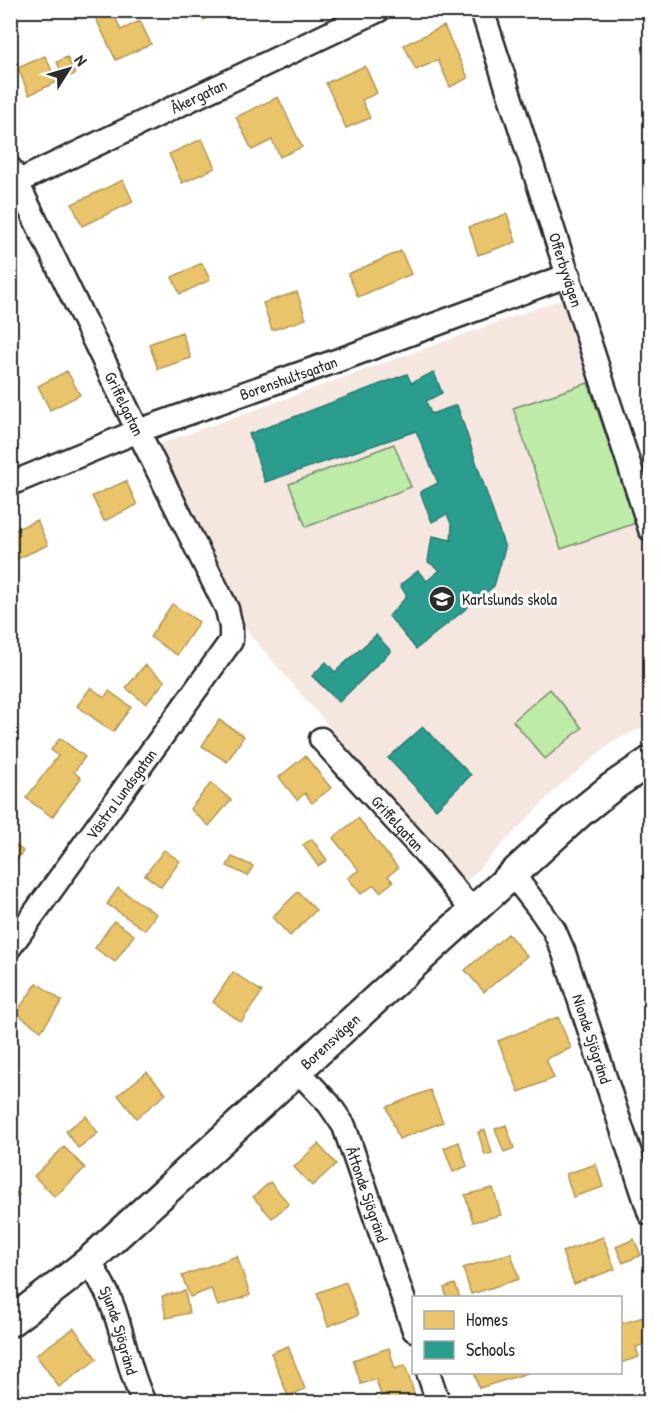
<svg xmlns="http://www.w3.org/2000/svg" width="661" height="1413" viewBox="0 0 661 1413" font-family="'Patrick Hand',sans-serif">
	<rect width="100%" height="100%" fill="#fff"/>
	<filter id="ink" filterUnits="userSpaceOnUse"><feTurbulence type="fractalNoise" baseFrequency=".0167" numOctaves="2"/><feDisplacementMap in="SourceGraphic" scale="12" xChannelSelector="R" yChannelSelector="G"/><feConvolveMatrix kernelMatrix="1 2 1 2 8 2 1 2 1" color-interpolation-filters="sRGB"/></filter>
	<g filter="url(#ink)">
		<path fill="#f6e6e0" d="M562,299L650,563V724L614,741L556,789L465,883L250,635L201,528L160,444Z"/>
		<path fill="#beeba8" stroke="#748b6a" stroke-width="1.5" d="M588,383L636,523L561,549L513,408Z
			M394,444L411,487L306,527L289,484Z
			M550,689L582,728L545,759L513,721Z"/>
		<path fill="#e9c46a" stroke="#b09657" stroke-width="1.5" d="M109,10H112L121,30L140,21L151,44L116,60L95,17Z
			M199,10H221L204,20Z
			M444,26L468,78L450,87L438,60L416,70L404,45Z
			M45,56L57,82L29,95L18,68Z
			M67,57L75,74L64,78L57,62Z
			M365,66L377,93L362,100L370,118L346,128L326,83Z
			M278,97L302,147L280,157L272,140L252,150L236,117Z
			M202,139L215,168L182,183L169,154Z
			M123,180L133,202L82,226L72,204Z
			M507,214L516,242L478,255L469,227Z
			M10,250L16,261L10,264Z
			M401,251L411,274L358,297L348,274Z
			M202,263L210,280L180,294L172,277Z
			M297,292L306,319L272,330L263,303Z
			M182,332L191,358L158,369L149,344Z
			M67,371L80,395L50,410L38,386Z
			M126,481L137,505L104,521L92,496Z
			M37,520L48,545L10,562V532Z
			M172,604L199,622L177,655L150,637Z
			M145,665L165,681L146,704L126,688Z
			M91,687L104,698L109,691L131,707L113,732L77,706Z
			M219,720L244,736L227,762L202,746Z
			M60,738L85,757L74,772L81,778L52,817L26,798L58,756L51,750Z
			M305,756L331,788L312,803L305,793L297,800L279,777Z
			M211,783L231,800L209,826L190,809Z
			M358,818L398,868L388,876L393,882L380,892L374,885L361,894L348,878L359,870L333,838Z
			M312,839L327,860L318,866L303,845Z
			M10,841L23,851L10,872Z
			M164,850L180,861L161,887L145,875Z
			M232,857L253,866L248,876L227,866Z
			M10,878L16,883L10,891Z
			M118,888L156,914L145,930L107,904Z
			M298,892L316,910L290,936L272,917Z
			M114,921L134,935L115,962L95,948Z
			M508,934L527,956L484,992L465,970Z
			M233,972L262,992L241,1022L213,1002Z
			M37,983L62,1001L41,1031L16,1013Z
			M558,1017L571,1048L546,1059L554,1078L519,1092L498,1041Z
			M147,1072L166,1094L136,1118L118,1095Z
			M430,1090L443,1122L399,1139L387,1107Z
			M86,1116L98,1133L78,1148L66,1131Z
			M506,1125L514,1148L504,1152L495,1129Z
			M485,1130L492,1153L485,1155L478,1132Z
			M459,1142L467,1166L453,1172L444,1148Z
			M318,1144L336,1164L312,1186L294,1167Z
			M64,1147L85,1168L55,1197L34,1176Z
			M596,1164L603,1187L573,1197L566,1174Z
			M270,1182L289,1204L272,1218L253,1197Z
			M10,1184L19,1195L10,1201Z
			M493,1188L501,1215L473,1222L465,1195Z
			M603,1237L615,1269L574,1284L562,1252Z
			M634,1239L641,1255L623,1263L616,1247Z
			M511,1253L519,1279L471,1294L463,1268Z
			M237,1256L250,1295L218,1306L211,1289L190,1297L182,1276Z
			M346,1282L358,1315L328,1326L317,1293Z
			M455,1284L460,1298H447L444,1288Z
			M185,1291L189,1313L166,1318L162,1296Z
			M650,1315V1343L636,1347L639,1357L620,1363V1324Z
			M74,1328L97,1359L59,1387L36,1355Z
			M288,1346L305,1389L288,1396L271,1353Z
			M389,1348L395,1369L405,1365L417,1402H383L376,1379L361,1384L353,1360Z
			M474,1372H528V1373L479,1388Z"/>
		<path fill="#2a9d8f" stroke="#2a7b71" stroke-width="1.5" d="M434,372L442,393L426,401L431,414L457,405L505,548L494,586L416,649L389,616L407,596L400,585L418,571L427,581L440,570L428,562L432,536L451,540L452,526L447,514L432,522L420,492L438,483L416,431L265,482L249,434L407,374L411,383Z
			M376,635L391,651L339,702L312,676L326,662L335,672Z
			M423,727L471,775L436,809L388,758Z"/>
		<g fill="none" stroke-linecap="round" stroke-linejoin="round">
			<defs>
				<g id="minor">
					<path id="s1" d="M482,10L650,529"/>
					<path id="s2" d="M10,168L138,431L227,609L231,627V641L10,947"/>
					<path id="s3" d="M17,182L379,10"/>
					<path id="s4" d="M10,484L138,431L350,356L569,275"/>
					<path id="s5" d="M321,739L425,853L472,910"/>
					<path id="s6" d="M513,875L541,911L554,930L564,953L650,1214"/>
					<path id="s7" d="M298,1071L329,1104L344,1126L414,1330"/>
					<path id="s8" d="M89,1261C100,1279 110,1296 116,1316C126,1345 130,1375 144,1402"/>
					<path d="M428,1372L438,1402"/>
				</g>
				<g id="tertiary">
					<path id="s9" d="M10,1322L64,1281L89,1261L582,811L612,787L650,761"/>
				</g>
			</defs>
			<use href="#minor" stroke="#2b2b2b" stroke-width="27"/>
			<use href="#tertiary" stroke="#2b2b2b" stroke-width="33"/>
			<use href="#minor" stroke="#fff" stroke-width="22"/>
			<use href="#tertiary" stroke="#fff" stroke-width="28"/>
		</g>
	</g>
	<defs>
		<symbol id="school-disc" viewBox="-11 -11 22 22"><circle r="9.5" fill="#2b2b2b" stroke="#fff"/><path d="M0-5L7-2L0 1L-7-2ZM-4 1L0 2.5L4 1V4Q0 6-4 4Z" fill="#fff"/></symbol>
	</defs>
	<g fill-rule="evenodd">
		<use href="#school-disc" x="427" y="584" width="30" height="30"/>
	</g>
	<g text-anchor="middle" stroke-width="6" stroke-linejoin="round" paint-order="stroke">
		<g font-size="16" fill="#2b2b2b" stroke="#fff">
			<text dy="6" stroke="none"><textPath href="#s3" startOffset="201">Åkergatan</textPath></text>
			<text dy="6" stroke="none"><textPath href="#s1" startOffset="273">Offerbyvägen</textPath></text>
			<text dy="6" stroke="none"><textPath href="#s4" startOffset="298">Borenshultsgatan</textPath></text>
			<text dy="6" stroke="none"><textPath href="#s2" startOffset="262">Griffelgatan</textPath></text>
			<text transform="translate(121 794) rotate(-54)" y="6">Västra Lundsgatan</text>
			<text dy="6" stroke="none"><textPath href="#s5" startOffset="114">Griffelgatan</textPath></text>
			<text dy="6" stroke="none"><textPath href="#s6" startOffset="184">Nionde Sjögränd</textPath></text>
			<text dy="6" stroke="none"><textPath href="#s9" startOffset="426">Borensvägen</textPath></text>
			<text dy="6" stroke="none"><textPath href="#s7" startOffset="144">Åttonde Sjögränd</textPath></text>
			<text dy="6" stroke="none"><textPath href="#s8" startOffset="76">Sjunde Sjögränd</textPath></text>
		</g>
		<g font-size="16" fill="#2b2b2b" stroke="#fff" text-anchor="start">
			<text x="462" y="605">Karlslunds skola</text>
		</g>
	</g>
	<rect width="661" height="1413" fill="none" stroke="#fff" stroke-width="36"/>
	<rect x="18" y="18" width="625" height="1377" fill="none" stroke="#2b2b2b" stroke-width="2" filter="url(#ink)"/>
	<rect x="412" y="1296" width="210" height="78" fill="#ffffff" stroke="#aaaaaa" stroke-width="1.5"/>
	<rect x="424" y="1311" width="30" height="18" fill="#e9c46a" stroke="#aaaaaa" stroke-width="1.5"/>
	<text x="466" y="1326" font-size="18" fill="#2b2b2b">Homes</text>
	<rect x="424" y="1341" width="30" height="18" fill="#2a9d8f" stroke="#aaaaaa" stroke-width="1.5"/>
	<text x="466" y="1356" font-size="18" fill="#2b2b2b">Schools</text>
	<g transform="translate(69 69) rotate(53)" stroke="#ffffff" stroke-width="4.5" paint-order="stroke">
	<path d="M0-4.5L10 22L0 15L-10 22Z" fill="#2b2b2b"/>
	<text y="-9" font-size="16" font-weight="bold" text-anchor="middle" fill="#2b2b2b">N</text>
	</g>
</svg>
